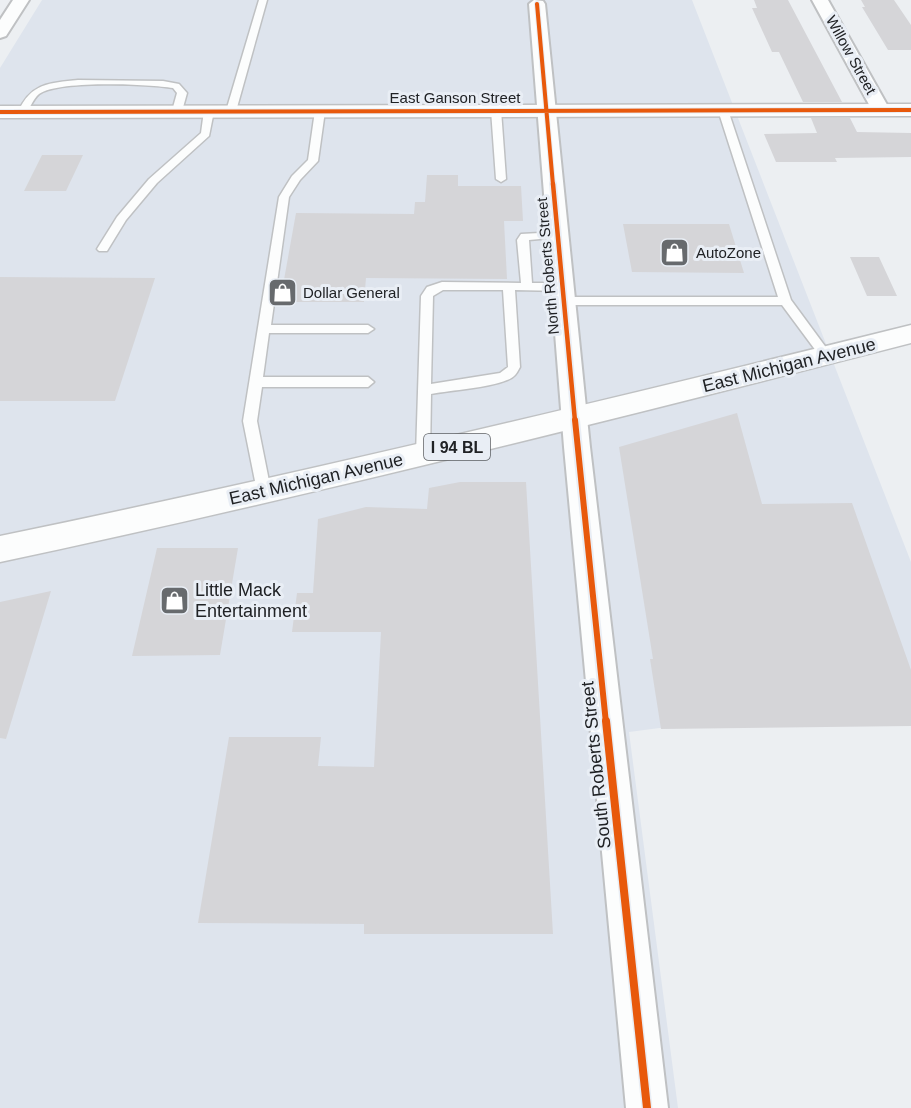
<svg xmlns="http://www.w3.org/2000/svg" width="911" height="1108" viewBox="0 0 911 1108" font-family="Arial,sans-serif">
	<rect width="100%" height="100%" fill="#eceff2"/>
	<path fill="#dee4ed" d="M42,0H692L911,562V695L629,732L678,1108H0V68Z"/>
	<path fill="#d5d5d8" d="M754,0H788L842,102H803L779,52H772L752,8H757Z
		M861,0H894L911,25V50H888L862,7H865Z
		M811,118H850L857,132L911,133V157L835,158L837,162H776L764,134L817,133Z
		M42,155H83L66,191H24Z
		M427,175H458V186H521L523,221H504L507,279L366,278L364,302H280L296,213L414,214L415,202H425Z
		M623,224H729L744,273L632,272Z
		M850,257H879L897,296H867Z
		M0,277L155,278L115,401H0Z
		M737,413L762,504L852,503L911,670V726L661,729L650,659H653L619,447Z
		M460,482H526L553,934H364V924L198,923L229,737H321L318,766L374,767L381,632H292L297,593H313L318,519L366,507L427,509L429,488Z
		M157,548H238L220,655L132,656Z
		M51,591L6,739L0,738V602Z"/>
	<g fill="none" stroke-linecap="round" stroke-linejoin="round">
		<defs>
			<path id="service" d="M259,0H267L236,111L228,113L226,111Z
				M78,80L163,81L179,84L187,93L182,111L177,114L172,111L177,93L173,88C147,84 59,80 39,94C33,99 30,108 26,114L18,112C31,83 49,83 78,80Z
				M496,107L501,110L506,179L501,182L496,179L491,110Z
				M723,107L728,110L791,300L830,353L832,356L830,359H822L782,305H564L558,301L564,297H778L718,110Z
				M209,108L214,111L209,136L157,183L126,220L107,251H99L97,249L117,217L149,179L201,133L204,111Z
				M320,108L325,111L318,161L300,180L289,197L271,325H368L374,329L368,333H269L263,377H368L374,382L368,387H262L257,421L271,491L269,495H259L257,491L243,421L279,197L292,176L308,160L315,111Z
				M558,232L562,233V237L529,240L532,283H562L568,287L562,291L515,290L520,367C517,373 514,378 507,380C488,388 452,390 431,394L430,455L428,459H418L416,455L421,296L427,287L442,282L521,283L517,240L521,234ZM443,290H503L508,367L500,373L431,384L433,296Z"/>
			<path id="minor" d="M13,0H29L6,36L0,38V20Z
				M534,0L543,1L545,4L590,447L668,1108H626L564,447L529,4Z
				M812,0H828L890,110L887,114H875L872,110Z"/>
			<path id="tertiary" d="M911,104V116L0,118V106Z"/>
			<path id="primary" d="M911,325V343C608,421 305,497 0,562V536C305,473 608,400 911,325Z"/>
		</defs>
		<use href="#service" stroke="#bfc1c3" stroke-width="3"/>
		<use href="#minor" stroke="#bfc1c3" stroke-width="4"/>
		<use href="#tertiary" stroke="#bfc1c3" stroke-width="3"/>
		<use href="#primary" stroke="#bfc1c3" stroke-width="3"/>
		<use href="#service" fill="#fcfdfd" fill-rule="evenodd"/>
		<use href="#minor" fill="#fcfdfd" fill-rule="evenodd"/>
		<use href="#tertiary" fill="#fcfdfd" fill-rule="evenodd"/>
		<use href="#primary" fill="#fcfdfd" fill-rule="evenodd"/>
		<defs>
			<path id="cycleway-far3" d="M537,4L553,185
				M0,112L911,110"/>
			<path id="cycleway-far2" d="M553,184L575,421"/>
			<path id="cycleway-far1" d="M575,420L606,723"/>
			<path id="cycleway" d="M606,721L647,1108"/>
		</defs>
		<use href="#cycleway-far3" stroke="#e9eef5" stroke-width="6"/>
		<use href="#cycleway-far2" stroke="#e9eef5" stroke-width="8"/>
		<use href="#cycleway-far1" stroke="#e9eef5" stroke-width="10"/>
		<use href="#cycleway" stroke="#e9eef5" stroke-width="11"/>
		<use href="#cycleway-far3" stroke="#e8590c" stroke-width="4"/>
		<use href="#cycleway-far2" stroke="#e8590c" stroke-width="4.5"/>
		<use href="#cycleway-far1" stroke="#e8590c" stroke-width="6"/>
		<use href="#cycleway" stroke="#e8590c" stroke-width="8"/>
	</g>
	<defs>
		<symbol id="shop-square" viewBox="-11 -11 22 22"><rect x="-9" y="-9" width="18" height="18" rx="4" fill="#676a6d" stroke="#e9eef5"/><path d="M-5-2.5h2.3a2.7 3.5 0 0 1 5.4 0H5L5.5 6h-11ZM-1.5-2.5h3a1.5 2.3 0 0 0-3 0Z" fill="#fff"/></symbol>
	</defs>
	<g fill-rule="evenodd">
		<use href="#shop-square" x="658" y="236" width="33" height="33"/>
		<use href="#shop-square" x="266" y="276" width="33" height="33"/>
		<use href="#shop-square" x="158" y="584" width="33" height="33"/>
	</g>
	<g text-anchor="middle" stroke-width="6" stroke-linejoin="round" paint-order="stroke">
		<g font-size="15" fill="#202225" stroke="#e9eef5">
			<text transform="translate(851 55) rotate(61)" y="5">Willow Street</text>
			<text x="455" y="103">East Ganson Street</text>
			<text transform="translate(548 266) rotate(-95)" y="5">North Roberts Street</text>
		</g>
		<g font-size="15" fill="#202225" stroke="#e9eef5" text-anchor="start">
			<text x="696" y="258">AutoZone</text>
			<text x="303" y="298">Dollar General</text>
		</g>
		<rect fill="#e9eef5" stroke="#5c5f63" stroke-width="1.5" x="424" y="434" width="66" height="26" rx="4.5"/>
		<g font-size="16" font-weight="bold" fill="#202225">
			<text x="457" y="453">I 94 BL</text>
		</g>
		<g font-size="18" fill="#202225" stroke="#e9eef5">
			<text transform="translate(789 365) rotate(-14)" y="6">East Michigan Avenue</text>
			<text transform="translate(316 479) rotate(-13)" y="6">East Michigan Avenue</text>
			<text transform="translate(596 765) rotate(-96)" y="6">South Roberts Street</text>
		</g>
		<g font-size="18" fill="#202225" stroke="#e9eef5" text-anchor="start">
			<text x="195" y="596">Little Mack<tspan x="195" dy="21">Entertainment</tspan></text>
		</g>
	</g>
</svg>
